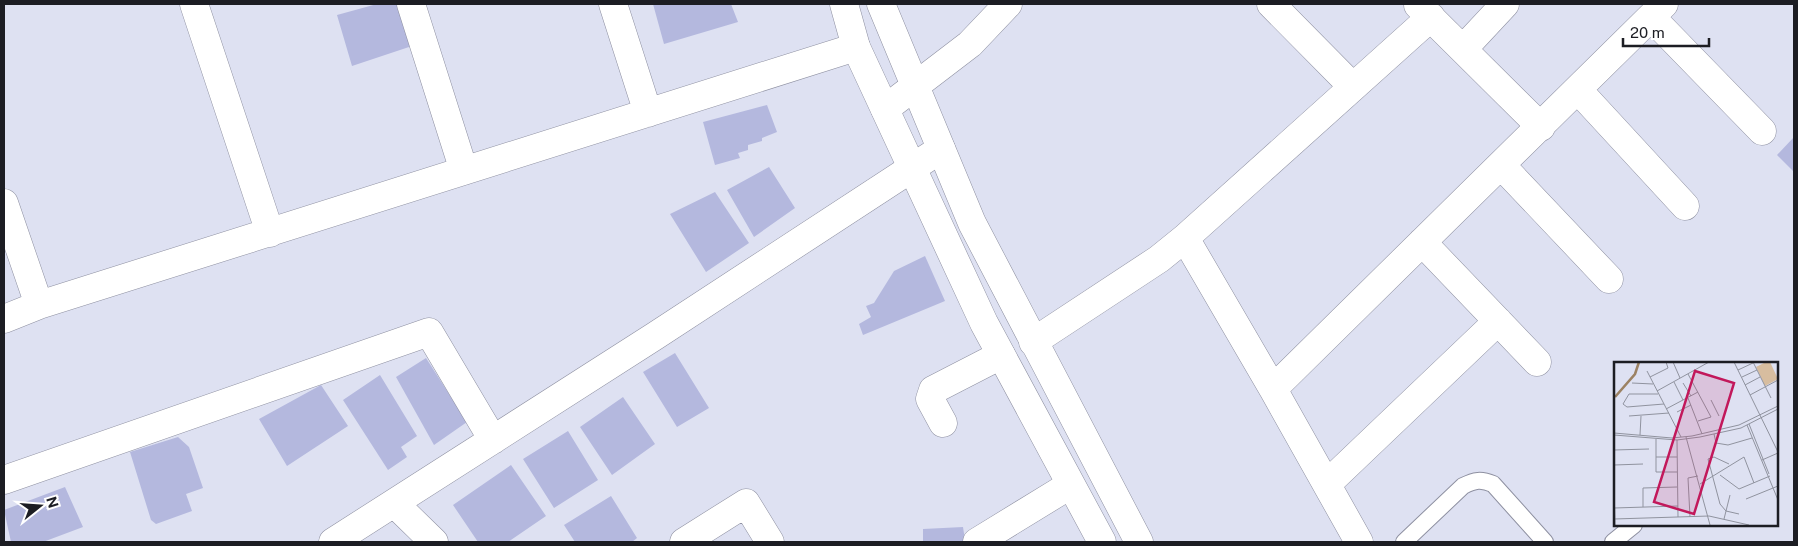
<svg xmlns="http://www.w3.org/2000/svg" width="1798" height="546" viewBox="0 0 1798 546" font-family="'Public Sans',sans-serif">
	<rect width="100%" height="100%" fill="#dee1f2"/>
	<path fill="#b4b8de" d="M377,4H405L418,44L352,66L337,15Z
		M653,4H731L738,22L664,44Z
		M767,105L777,132L762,138V141L748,145V150L738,153L740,158L715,165L703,122Z
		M1794,137V172L1777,155Z
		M769,167L795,208L754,237L727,190Z
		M715,192L749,243L706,272L670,214Z
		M925,256L945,301L863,335L859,324L871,317L866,306L874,303L894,271Z
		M675,353L709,408L677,427L643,372Z
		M426,358L467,422L434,445L396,377Z
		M380,375L417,436L401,447L407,457L388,470L343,400Z
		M321,385L348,426L287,466L259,419Z
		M623,397L655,444L612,475L580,427Z
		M568,431L598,480L554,508L523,459Z
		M178,437L189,447L203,488L186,494L192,511L156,524L151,520L130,452Z
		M511,465L546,516L508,542H478L453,505Z
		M65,487L83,527L43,542H11L4,510Z
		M611,496L637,538L632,542H575L564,525Z
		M963,527L965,540L969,542H923V529Z"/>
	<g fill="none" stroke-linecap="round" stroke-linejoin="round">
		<defs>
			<path id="service" d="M1404,542L1463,486C1475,480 1481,479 1493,484L1545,542
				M1613,542L1634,525"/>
			<path id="minor" d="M194,4L270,233
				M411,4L464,171
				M613,4L648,113
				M1271,4L1353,87
				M1418,5L1541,127
				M1651,17L1762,131
				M1463,49L1505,4
				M1578,90L1685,206
				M885,109L970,44L1008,4
				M1501,165L1609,279
				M4,203L39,305
				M1185,238L1273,389L1664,4
				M1422,242L1537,362
				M4,319L39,305L856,47
				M1033,342L1159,259L1185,238L1431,17
				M1273,389L1359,542
				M943,423L930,399L933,390L1001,355
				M4,480L429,332L493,440
				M1327,484L1498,321
				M394,503L434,542
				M333,542L655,336L941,149
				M684,542L746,503L770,542
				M977,542L1070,485"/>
			<path id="tertiary" d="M844,4L856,47L984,323L1102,542
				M881,4L972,223L1139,542"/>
		</defs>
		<use href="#service" stroke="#8e90a1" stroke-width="18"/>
		<use href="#minor" stroke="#8e90a1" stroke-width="29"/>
		<use href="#tertiary" stroke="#8e90a1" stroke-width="29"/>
		<use href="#service" stroke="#fff" stroke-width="16"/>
		<use href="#minor" stroke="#fff" stroke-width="28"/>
		<use href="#tertiary" stroke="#fff" stroke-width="28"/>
	</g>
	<g transform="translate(1614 362)">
		<rect width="164" height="164" fill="#dee1f2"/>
		<path d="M152,0H156L164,17L151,24L142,5Z" fill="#d7bd9f"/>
		<path fill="none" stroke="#9c8263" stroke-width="2.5" d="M1,35L21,12L25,0"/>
		<path fill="none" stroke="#90939f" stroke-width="1" d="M59,0L66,16M120,0L164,90M139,0L157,36M124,8L139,1M33,9L67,75M74,12L97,55L84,59M36,15L54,6L52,0M128,15L143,8M60,20L69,38M18,21L39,22M69,21L77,34M131,23L146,15M43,29L95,0M44,32H15L9,42L13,45L50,42M136,33L164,18M74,36L88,72M97,38L105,54M52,47L84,30M63,50L77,43M15,54L55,51M135,62L155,112M133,63L164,138M0,71L58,76L78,74L125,63L164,44M100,72L102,81L114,83L138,76M0,73L63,78L86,75L127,66L164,47M26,73L27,54M72,75L96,163M42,77V110H63M63,78L64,155M0,88L35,87M42,95H63M148,98L164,91M0,103L29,102M106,113L125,127L156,114M86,122L130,95L140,121M0,123L1,163M116,133L112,149L125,152M132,137L164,124M29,145V126L63,125M0,146L64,144M76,155L74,116L84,114M0,157L95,154L135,163M110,157L112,149L106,142L94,97L100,95L115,102"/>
		<path fill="#c2185b" fill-opacity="0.15" stroke="#c2185b" stroke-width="2.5" d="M81,9L120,21L80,152L40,140Z"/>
		<rect width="164" height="164" fill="none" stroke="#1c1d23" stroke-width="2.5"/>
	</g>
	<rect width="1798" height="546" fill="none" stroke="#1c1d23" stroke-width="10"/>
	<g transform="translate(40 506) rotate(73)" stroke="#ffffff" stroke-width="4" paint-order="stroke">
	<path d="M0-4L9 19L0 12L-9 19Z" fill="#1c1d23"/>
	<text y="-8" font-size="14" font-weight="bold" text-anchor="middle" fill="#1c1d23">N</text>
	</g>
	<path d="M1623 38v8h86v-8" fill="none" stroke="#1c1d23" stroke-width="2.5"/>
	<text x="1630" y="38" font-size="15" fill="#1c1d23" stroke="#ffffff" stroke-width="4" paint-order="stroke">20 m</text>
</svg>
